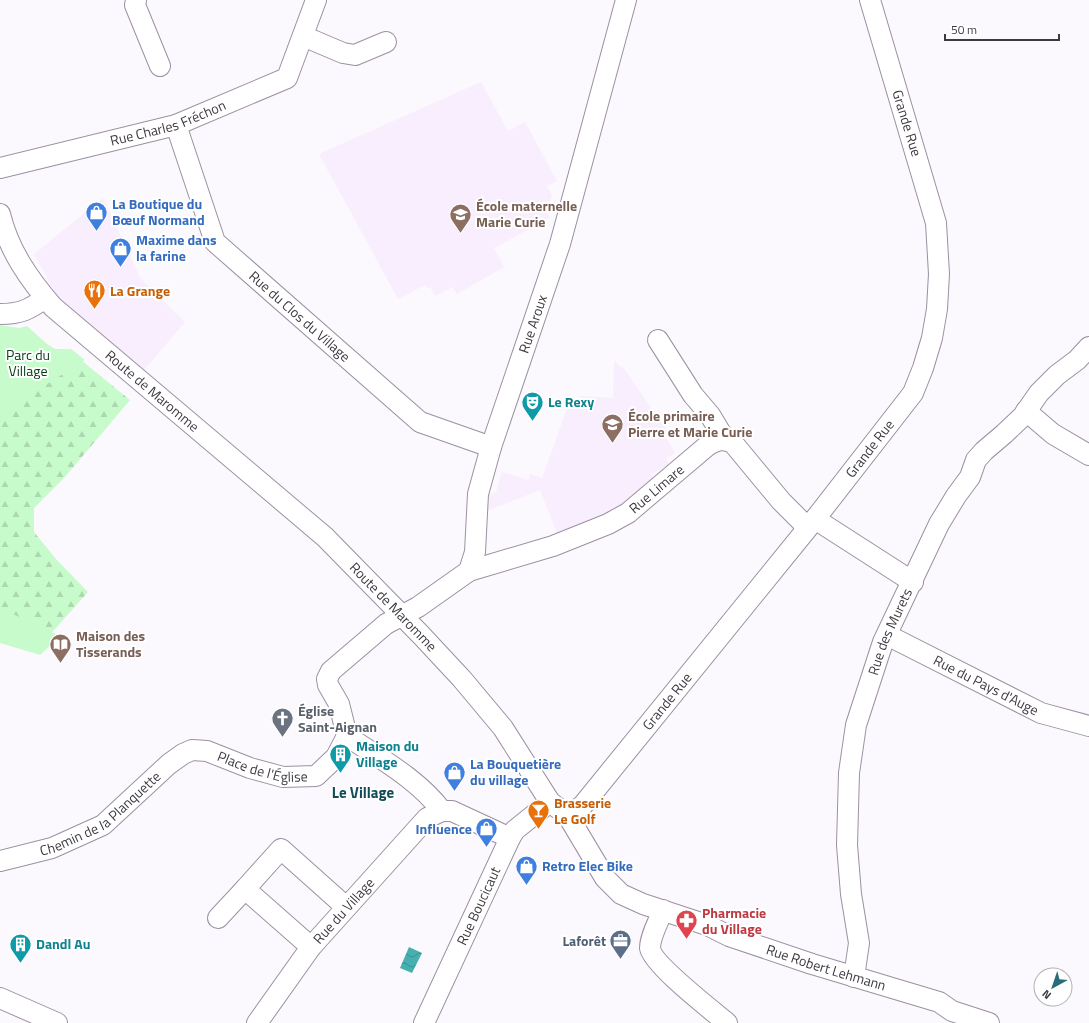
<svg xmlns="http://www.w3.org/2000/svg" width="1089" height="1023" viewBox="0 0 1089 1023" font-family="'Titillium Web',sans-serif">
	<defs>
		<pattern id="forest-firs" width="22" height="20" patternUnits="userSpaceOnUse"><rect width="22" height="20" fill="#c7fbcc"/><path d="M5 1l3.5 6h-7zM16 11l3.5 6h-7z" fill="#acd8b0"/></pattern>
		<pattern id="water-waves" width="16" height="10" patternUnits="userSpaceOnUse"><rect width="16" height="10" fill="#46afb0"/><path d="M0 5q4-4 8 0t8 0" fill="none" stroke="#3c8f91"/></pattern>
	</defs>
	<rect width="100%" height="100%" fill="#fbf9fd"/>
	<path fill="#f8eefe" d="M481,82L508,131L525,122L557,181L547,186L552,195L547,212L550,218L494,248L504,267L457,294L453,287L435,296L430,287L427,288L425,285L398,299L319,154Z
		M103,198L141,279L185,322L144,370L57,296L34,254Z
		M614,360L621,368L623,367L667,431L665,436L675,453L666,459L669,464L651,474L654,480L635,492L639,498L559,538L540,490L486,511V495L496,492L502,472L528,480L530,474L542,478L568,406L578,402L580,396L613,398Z"/>
	<path fill="url(#forest-firs)" d="M0,329L32,355L76,356L130,400L65,477L34,508V532L56,559L88,592L39,647L0,634Z"/>
	<path fill="#c7fbcc" d="M0,325L19,328L27,326L47,344L55,349H71L85,360L0,414Z
		M0,608L60,636L40,655L0,643Z"/>
	<path fill="url(#water-waves)" d="M409,947L422,953L412,973L400,968Z"/>
	<g fill="none" stroke-linecap="round" stroke-linejoin="round">
		<defs>
			<g id="minor">
				<path d="M136,0L135,5L160,66"/>
				<path d="M303,36L343,53L355,55L386,42"/>
				<path id="s1" d="M176,125L215,242L420,422L491,447"/>
				<path id="s2" d="M0,168L176,125L287,78L316,0"/>
				<path id="s3" d="M0,214C9,251 29,279 53,307L325,537L421,635L462,679L503,728L550,802L568,816L605,878L621,894L643,904L707,925L729,936L812,964L939,1002L952,1011L989,1023"/>
				<path d="M0,314C20,314 29,310 45,298"/>
				<path d="M658,340L693,395L710,415L725,440"/>
				<path d="M1026,411L1053,434L1089,455"/>
				<path d="M815,519L913,582"/>
				<path id="s4" d="M469,571L553,546L608,524L628,513L707,446C717,440 722,438 733,443L781,501L807,527"/>
				<path id="s5" d="M887,635L1041,713L1089,726"/>
				<path d="M347,736C379,758 418,779 442,811"/>
				<path id="s6" d="M568,816L583,805L815,519L913,393L923,368L932,338L937,309L939,274L936,223L870,0"/>
				<path id="s7" d="M0,861L52,848L103,825L169,764L183,754L192,750L207,751L250,768L283,777L316,776L336,757L347,736L339,704L328,685L327,679L331,671L386,624L418,607L469,571L475,552L478,494L491,447L560,244L626,0"/>
				<path d="M663,910C659,921 650,936 650,948C652,964 713,1011 727,1023"/>
				<path d="M218,918L245,889"/>
				<path d="M311,947L245,889L281,849L346,907"/>
				<path id="s8" d="M854,977L859,943L851,894L847,845L849,773L856,725L883,642L939,524L956,496L970,477L976,460L984,451L1004,434L1023,416L1039,393L1057,375L1077,360L1089,347"/>
				<path d="M0,998L57,1023"/>
				<path id="s9" d="M257,1023L311,947L427,818L442,811H452L510,838"/>
				<path id="s10" d="M424,1023L510,838L515,830L550,802"/>
			</g>
		</defs>
		<use href="#minor" stroke="#9c90a3" stroke-width="22"/>
		<use href="#minor" stroke="#fff" stroke-width="20"/>
	</g>
	<defs>
		<symbol id="shop-pin" viewBox="-11 -11 22 30"><path d="M0 17L-7.5 6A9.5 9.5 0 1 1 7.5 6Z" fill="#3f7fe0" stroke="#fff"/><path d="M-5-2.5h2.3a2.7 3.5 0 0 1 5.4 0H5L5.5 6h-11ZM-1.5-2.5h3a1.5 2.3 0 0 0-3 0Z" fill="#fff"/></symbol>
		<symbol id="school-pin" viewBox="-11 -11 22 30"><path d="M0 17L-7.5 6A9.5 9.5 0 1 1 7.5 6Z" fill="#8d6e63" stroke="#fff"/><path d="M0-5L7-2L0 1L-7-2ZM-4 1L0 2.5L4 1V4Q0 6-4 4Z" fill="#fff"/></symbol>
		<symbol id="restaurant-pin" viewBox="-11 -11 22 30"><path d="M0 17L-7.5 6A9.5 9.5 0 1 1 7.5 6Z" fill="#e8710a" stroke="#fff"/><path d="M-5-6h1v4h1v-4h1v4h1v-4h1v5L-1.5 .5V6h-2V.5L-5-1ZM5-6V6H3V1.5H1.5Q1.5-4 5-6Z" fill="#fff"/></symbol>
		<symbol id="theatre-pin" viewBox="-11 -11 22 30"><path d="M0 17L-7.5 6A9.5 9.5 0 1 1 7.5 6Z" fill="#0f9aa8" stroke="#fff"/><path d="M-5-5.5Q0-4 5-5.5V0Q5 5 0 6Q-5 5-5 0ZM-3.3-2.5H-1v1.5H-3.3ZM1-2.5H3.3v1.5H1ZM-2.8 1Q0 5.5 2.8 1Z" fill="#fff"/></symbol>
		<symbol id="library-pin" viewBox="-11 -11 22 30"><path d="M0 17L-7.5 6A9.5 9.5 0 1 1 7.5 6Z" fill="#8d6e63" stroke="#fff"/><path d="M-6-4Q-3-5.5-.7-3.5V5Q-3 3-6 4ZM6-4Q3-5.5 .7-3.5V5Q3 3 6 4Z" fill="#fff"/></symbol>
		<symbol id="church-pin" viewBox="-11 -11 22 30"><path d="M0 17L-7.5 6A9.5 9.5 0 1 1 7.5 6Z" fill="#6b7280" stroke="#fff"/><path d="M-1.2-6h2.4v3.5h3.3v2.4h-3.3V6h-2.4V-.1h-3.3v-2.4h3.3Z" fill="#fff"/></symbol>
		<symbol id="building-pin" viewBox="-11 -11 22 30"><path d="M0 17L-7.5 6A9.5 9.5 0 1 1 7.5 6Z" fill="#0f9aa8" stroke="#fff"/><path d="M-4-6H4V6H1V3H-1V6H-4ZM-2.5-4.3h1.7v1.8h-1.7ZM.8-4.3h1.7v1.8H.8ZM-2.5-1h1.7V.8h-1.7ZM.8-1h1.7V.8H.8Z" fill="#fff"/></symbol>
		<symbol id="bar-pin" viewBox="-11 -11 22 30"><path d="M0 17L-7.5 6A9.5 9.5 0 1 1 7.5 6Z" fill="#e8710a" stroke="#fff"/><path d="M-6-5H6L.8 .8V4.5H3.5V6h-7V4.5H-.8V.8Z" fill="#fff"/></symbol>
		<symbol id="pharmacy-pin" viewBox="-11 -11 22 30"><path d="M0 17L-7.5 6A9.5 9.5 0 1 1 7.5 6Z" fill="#e0444e" stroke="#fff"/><path d="M-2-6h4v4h4v4h-4v4h-4v-4h-4v-4h4Z" fill="#fff"/></symbol>
		<symbol id="office-pin" viewBox="-11 -11 22 30"><path d="M0 17L-7.5 6A9.5 9.5 0 1 1 7.5 6Z" fill="#5c6f8a" stroke="#fff"/><path d="M-6-3h4V-5.5h4V-3h4V5H-6ZM-1-4.5V-3h2v-1.5ZM-6 0V1H6V0Z" fill="#fff"/></symbol>
	</defs>
	<g fill-rule="evenodd">
		<use href="#shop-pin" x="84" y="200" width="25" height="34"/>
		<use href="#school-pin" x="448" y="202" width="25" height="34"/>
		<use href="#shop-pin" x="108" y="236" width="25" height="34"/>
		<use href="#restaurant-pin" x="82" y="278" width="25" height="34"/>
		<use href="#theatre-pin" x="520" y="390" width="25" height="34"/>
		<use href="#school-pin" x="600" y="412" width="25" height="34"/>
		<use href="#library-pin" x="48" y="632" width="25" height="34"/>
		<use href="#church-pin" x="270" y="706" width="25" height="34"/>
		<use href="#building-pin" x="328" y="742" width="25" height="34"/>
		<use href="#shop-pin" x="442" y="760" width="25" height="34"/>
		<use href="#bar-pin" x="526" y="798" width="25" height="34"/>
		<use href="#shop-pin" x="474" y="816" width="25" height="34"/>
		<use href="#shop-pin" x="514" y="854" width="25" height="34"/>
		<use href="#pharmacy-pin" x="674" y="908" width="25" height="34"/>
		<use href="#office-pin" x="608" y="928" width="25" height="34"/>
		<use href="#building-pin" x="8" y="932" width="25" height="34"/>
	</g>
	<g text-anchor="middle" stroke-width="4" stroke-linejoin="round" paint-order="stroke">
		<g font-size="14" fill="#3e3941" stroke="#fff">
			<text dy="5" stroke="none"><textPath href="#s2" startOffset="174">Rue Charles Fréchon</textPath></text>
			<text transform="translate(907 123) rotate(73)" y="5">Grande Rue</text>
			<text dy="5" stroke="none"><textPath href="#s1" startOffset="236">Rue du Clos du Village</textPath></text>
			<text dy="5" stroke="none"><textPath href="#s7" startOffset="904">Rue Aroux</textPath></text>
			<text dy="5" stroke="none"><textPath href="#s3" startOffset="238">Route de Maromme</textPath></text>
			<text dy="5" stroke="none"><textPath href="#s6" startOffset="476">Grande Rue</textPath></text>
			<text dy="5" stroke="none"><textPath href="#s4" startOffset="207">Rue Limare</textPath></text>
			<text dy="5" stroke="none"><textPath href="#s3" startOffset="562">Route de Maromme</textPath></text>
			<text dy="5" stroke="none"><textPath href="#s8" startOffset="353">Rue des Murets</textPath></text>
			<text dy="5" stroke="none"><textPath href="#s5" startOffset="111">Rue du Pays d'Auge</textPath></text>
			<text dy="5" stroke="none"><textPath href="#s6" startOffset="152">Grande Rue</textPath></text>
			<text dy="5" stroke="none"><textPath href="#s7" startOffset="300">Place de l'Église</textPath></text>
			<text dy="5" stroke="none"><textPath href="#s7" startOffset="113">Chemin de la Planquette</textPath></text>
			<text dy="5" stroke="none"><textPath href="#s10" startOffset="129">Rue Boucicaut</textPath></text>
			<text dy="5" stroke="none"><textPath href="#s9" startOffset="142">Rue du Village</textPath></text>
			<text dy="5" stroke="none"><textPath href="#s3" startOffset="1149">Rue Robert Lehmann</textPath></text>
		</g>
		<g font-size="14" font-weight="bold" fill="#366cbe" stroke="#fff" text-anchor="start">
			<text x="112" y="209">La Boutique du<tspan x="112" dy="16">Bœuf Normand</tspan></text>
			<text x="136" y="245">Maxime dans<tspan x="136" dy="16">la farine</tspan></text>
			<text x="470" y="769">La Bouquetière<tspan x="470" dy="16">du village</tspan></text>
			<text x="472" y="834" text-anchor="end">Influence</text>
			<text x="542" y="871">Retro Elec Bike</text>
		</g>
		<g font-size="14" font-weight="bold" fill="#785e54" stroke="#fff" text-anchor="start">
			<text x="476" y="211">École maternelle<tspan x="476" dy="16">Marie Curie</tspan></text>
			<text x="628" y="421">École primaire<tspan x="628" dy="16">Pierre et Marie Curie</tspan></text>
			<text x="76" y="641">Maison des<tspan x="76" dy="16">Tisserands</tspan></text>
		</g>
		<g font-size="14" font-weight="bold" fill="#c56008" stroke="#fff" text-anchor="start">
			<text x="110" y="296">La Grange</text>
			<text x="554" y="808">Brasserie<tspan x="554" dy="16">Le Golf</tspan></text>
		</g>
		<g font-size="14" fill="#013c13" stroke="#fff">
			<text x="28" y="360">Parc du<tspan x="28" dy="16">Village</tspan></text>
		</g>
		<g font-size="14" font-weight="bold" fill="#0d838f" stroke="#fff" text-anchor="start">
			<text x="548" y="407">Le Rexy</text>
			<text x="356" y="751">Maison du<tspan x="356" dy="16">Village</tspan></text>
			<text x="36" y="949">Dandl Au</text>
		</g>
		<g font-size="14" font-weight="bold" fill="#5b616d" stroke="#fff" text-anchor="start">
			<text x="298" y="716">Église<tspan x="298" dy="16">Saint-Aignan</tspan></text>
		</g>
		<g font-size="14" font-weight="bold" fill="#be3a42" stroke="#fff" text-anchor="start">
			<text x="702" y="918">Pharmacie<tspan x="702" dy="16">du Village</tspan></text>
		</g>
		<g font-size="14" font-weight="bold" fill="#4e5e75" stroke="#fff" text-anchor="end">
			<text x="606" y="946">Laforêt</text>
		</g>
		<g font-size="15" font-weight="bold" fill="#114c57" stroke="#fff">
			<text x="363" y="798">Le Village</text>
		</g>
	</g>
	<g transform="translate(1053 987) rotate(220)"><circle r="19" fill="#ffffff" stroke="#b2b0b3"/>
	<path d="M0-3L7 15L0 10L-7 15Z" fill="#276d7b"/>
	<text y="-6" font-size="11" font-weight="bold" text-anchor="middle" fill="#3e3941">N</text>
	</g>
	<path d="M945 34v6h114v-6" fill="none" stroke="#3e3941" stroke-width="2"/>
	<text x="951" y="34" font-size="12" fill="#3e3941" stroke="#ffffff" stroke-width="3" paint-order="stroke">50 m</text>
</svg>
